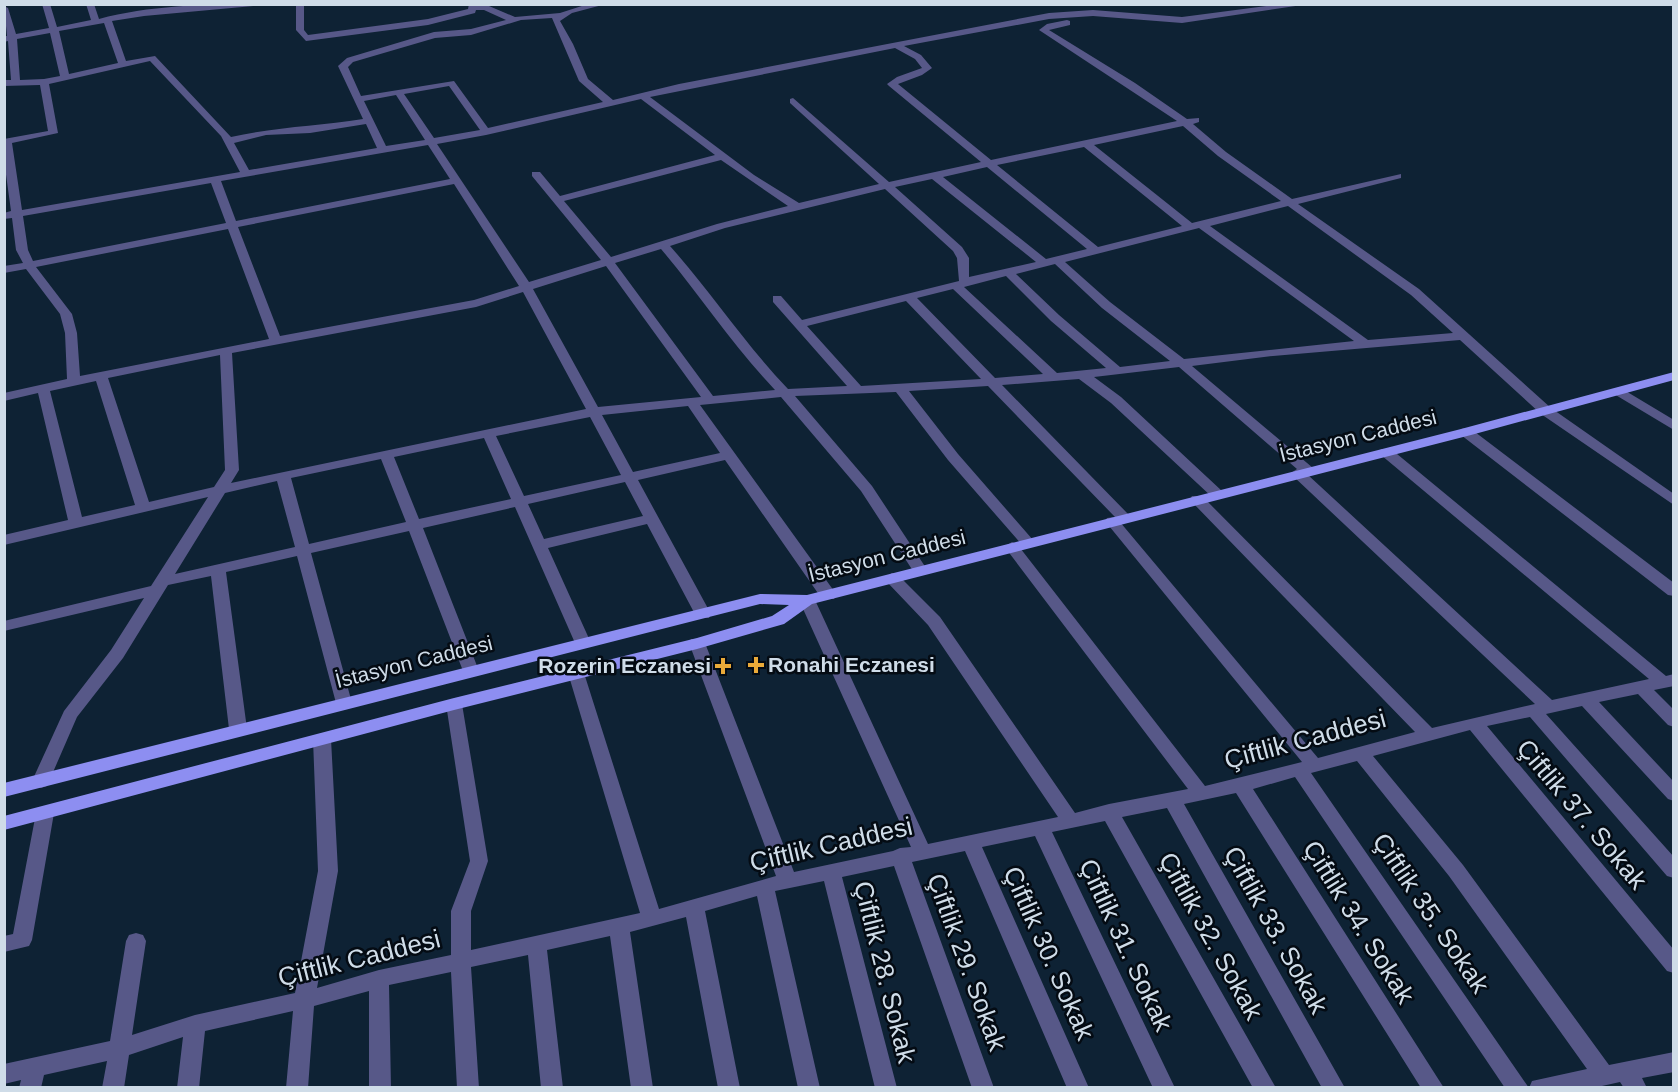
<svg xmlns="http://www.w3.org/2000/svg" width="1678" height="1092" viewBox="0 0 1678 1092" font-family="Helvetica,sans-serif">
	<rect width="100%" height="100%" fill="#0e2234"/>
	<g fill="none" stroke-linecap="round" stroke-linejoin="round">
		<path fill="#575888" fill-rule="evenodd" d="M42,4H50L57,27L91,20L86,4H94L99,19C154,4 218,4 275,4L144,16L112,21L126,61L155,56L231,137C275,127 319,126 363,119L338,66L347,58L434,32L471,29L506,20L484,10H476L475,13L428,25L306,41L296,30V4H304V30L308,35L428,19L468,9L469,4L489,6L515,17L560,13L588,4H606L572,13L560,21L573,44L588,79L613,100L679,84L1049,13L1093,10L1182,17L1282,4H1309L1182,23L1093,16L1049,19L904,46L921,55L932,68L922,75L898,84L991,160L1177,121L1039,30L1047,24L1067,20L1070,21V25L1049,30L1135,83L1187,119L1199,118V122L1193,124L1226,152L1292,199L1401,174V178L1298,204L1419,289L1551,408L1674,494V505L1541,414L1460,340L1273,356L1192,366L1313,468L1315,471L1308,475L1552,700L1649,679L1381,455L1379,452L1381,449H1391L1666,676L1674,674V686L1654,690L1674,710V727L1668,725L1638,694L1599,702L1674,782V801L1668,799L1582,706L1546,714L1674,857V878L1667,876L1530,717L1487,726L1674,950V973L1667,971L1470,730L1373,756L1463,865L1609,1065L1674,1052V1072L1642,1078L1647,1088H1624L1620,1082L1593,1088H1529L1532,1081L1587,1069L1449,876L1357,761L1311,773L1529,1088H1505L1295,777L1253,789L1444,1088H1421L1236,793L1184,804L1345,1088H1322L1167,808L1122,817L1276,1088H1253L1105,821L1052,832L1175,1088H1153L1035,836L982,847L1089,1088H1067L965,851L912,862L994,1088H972L894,866L842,877L897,1088H875L824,881L775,891L820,1088H798L757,896L705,911L740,1088H718L686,917L630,932L653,1088H631L610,936L547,950L563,1088H541L528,955L471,967L479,1088H457L451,972L389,985L391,1088H369V991L314,1006L308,1088H286L293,1011L205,1031L199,1088H177L183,1037L129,1055L124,1088H102L107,1061L44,1075L41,1088H19L21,1080L4,1084V1064L110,1041L126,941L129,935L136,933L143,935L146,941L132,1035L195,1015L295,993L318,871L313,739L316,735H328L331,739L338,871L317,988L379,970L451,955V911L470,861L446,704L448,700H460L462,704L488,861L471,911V950L640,913L568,673L570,669H582L584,673L659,909L776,876L689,643L691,639H703L705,643L794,872L893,851L900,848L911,847L799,600L807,595L815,600L928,844L1058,817L928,625L887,582L884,578L892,573L897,574L940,617L1075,813L1109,804L1188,789L1007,550L1004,547L1012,542L1017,544L1205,786L1302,762L1105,521L1107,518L1115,517L988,386L909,391L958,454L1033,540L1035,543L1033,546H1023L948,460L896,392L795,396L872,486L928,571L920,576L915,574L861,491L781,397L700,405L834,591L836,595L834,599H822L725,460L638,480L711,614L709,618H697L647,524L548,548L591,643L589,647H577L575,643L515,507L423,528L479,671L477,675H465L463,671L409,531L311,553L352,703L350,707H338L336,703L297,556L226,572L247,729L244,733H232L229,729L211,576L168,585L123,658L77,717L47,786L41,788L35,786L32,781L64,711L111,650L144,598L4,631V621L151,586L208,497L4,545V535L68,520L38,393L4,401V393L67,379L65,333L60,314L26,269L4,273V266L23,263L16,250L12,218L4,219V213L11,211L4,160V139L48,131L40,85L4,86V80H11L8,41L4,42V36H7L4,6L8,8L16,34L49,28ZM552,18L579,81L603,102L488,128L454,81L361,96L348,67L353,62L435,38L471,35L521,20ZM104,23L118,63L69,74L59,31ZM50,33L60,76L44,79L20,80L17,39ZM895,48L915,59L922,68L897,77L887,84L889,86L981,162L889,182L793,98L790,99V103L879,184L799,203L754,175L650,97ZM150,61L221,136L240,172L22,210L12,143L58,133L49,84ZM449,86L480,130L434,138L404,94ZM396,95L425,140L386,146L364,101ZM641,99L715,155L560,196L540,172H532V176L601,260L529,282L437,144L486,135ZM366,124L377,148L249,170L234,143L266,135L310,133ZM1183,126L1218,156L1281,201L1192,223L1094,145ZM428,145L450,179L236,221L221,181ZM1084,147L1182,226L1098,247L997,165ZM721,160L788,206L717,224L611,257L564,201ZM987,167L1087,249L1046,259L943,177ZM932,179L1036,262L969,277V258L962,247L895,187ZM211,183L226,223L33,261L28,250L23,216ZM454,184L519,286L474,300L280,336L238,227ZM885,189L953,251L957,258L959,281L802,320L781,296H773V302L847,386L788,389C745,344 711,292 670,246L725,228ZM1288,206L1411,295L1453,333L1368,340L1210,226ZM1199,228L1354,341L1184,359L1110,302L1065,262ZM228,229L269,339L80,376L77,333L72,314L36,267ZM661,249C700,295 733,346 775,390L713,396L615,263ZM1055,264L1102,308L1170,361L1120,367L1059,315L1016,274ZM606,266L701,397L598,407L533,289ZM1006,276L1051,321L1106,368L1057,373L964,287ZM953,289L1043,374L995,378L917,298ZM523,292L586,409L231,483L239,470L232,353L476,307ZM906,301L981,379L861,386L807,326ZM220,355L225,470L214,487L149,502L108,378ZM1179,367L1297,469L1291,473L1293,476L1535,704L1432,728L1202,496H1192L1190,499L1192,502L1415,732L1318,758L1120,522L1129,521L1131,518L1129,515L1002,385L1079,379L1111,403L1212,497H1222L1224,494L1222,491L1121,397L1094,377ZM96,381L135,505L82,517L50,391ZM688,406L720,453L633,472L602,415ZM590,417L621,475L524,496L496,436ZM484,438L511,499L419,519L394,457ZM381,459L406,522L309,544L291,478ZM277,481L295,547L175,574L225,493ZM625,482L643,516L544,539L528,504Z
			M1619,387L1674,420V430L1614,394L1612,391Z
			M1466,428L1471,429L1674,583V596L1668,595L1461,435L1459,432L1461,429Z
			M45,806L51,808L54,813L32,940L29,946L4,952V936L13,934L36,813L39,808Z"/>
		<path fill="#8d8ef1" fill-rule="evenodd" d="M1674,372V380L1471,435L812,604L784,624L697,649L454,710L4,830V816L454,698L697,638L772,616L789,605L760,604L4,797V783L760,594L807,595L1461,429Z"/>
	</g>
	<g fill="#eaaa39" stroke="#040b13" stroke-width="2">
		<path d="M753 656h6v6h6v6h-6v6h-6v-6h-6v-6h6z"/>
		<path d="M720 657h6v6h6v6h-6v6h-6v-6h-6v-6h6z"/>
	</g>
	<g text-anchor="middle" stroke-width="5" stroke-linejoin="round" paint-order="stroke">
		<g font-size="21" fill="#cfdce8" stroke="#040b13">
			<text transform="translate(1358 436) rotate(-14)" y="7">İstasyon Caddesi</text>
			<text transform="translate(887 556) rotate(-14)" y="7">İstasyon Caddesi</text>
			<text transform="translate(414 662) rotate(-14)" y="7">İstasyon Caddesi</text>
		</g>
		<g font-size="21" font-weight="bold" fill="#cfdce8" stroke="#040b13" text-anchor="start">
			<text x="768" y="672">Ronahi Eczanesi</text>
			<text x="711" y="673" text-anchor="end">Rozerin Eczanesi</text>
		</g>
		<g font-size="26" fill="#cfdce8" stroke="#040b13">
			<text transform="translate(1305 739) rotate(-15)" y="9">Çiftlik Caddesi</text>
			<text transform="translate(1582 814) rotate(50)" y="9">Çiftlik 37. Sokak</text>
			<text transform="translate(831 844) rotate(-13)" y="9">Çiftlik Caddesi</text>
			<text transform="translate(1431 913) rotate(56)" y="9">Çiftlik 35. Sokak</text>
			<text transform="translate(1359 922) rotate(58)" y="9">Çiftlik 34. Sokak</text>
			<text transform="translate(1276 930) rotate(61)" y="9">Çiftlik 33. Sokak</text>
			<text transform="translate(1211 936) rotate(61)" y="9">Çiftlik 32. Sokak</text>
			<text transform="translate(1126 945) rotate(65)" y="9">Çiftlik 31. Sokak</text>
			<text transform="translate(1049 953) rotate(66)" y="9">Çiftlik 30. Sokak</text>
			<text transform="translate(359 958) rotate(-14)" y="9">Çiftlik Caddesi</text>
			<text transform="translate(967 962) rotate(70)" y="9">Çiftlik 29. Sokak</text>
			<text transform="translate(885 972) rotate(76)" y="9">Çiftlik 28. Sokak</text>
		</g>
	</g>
	<rect width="1678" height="1092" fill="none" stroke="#cfdce8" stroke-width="12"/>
</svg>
